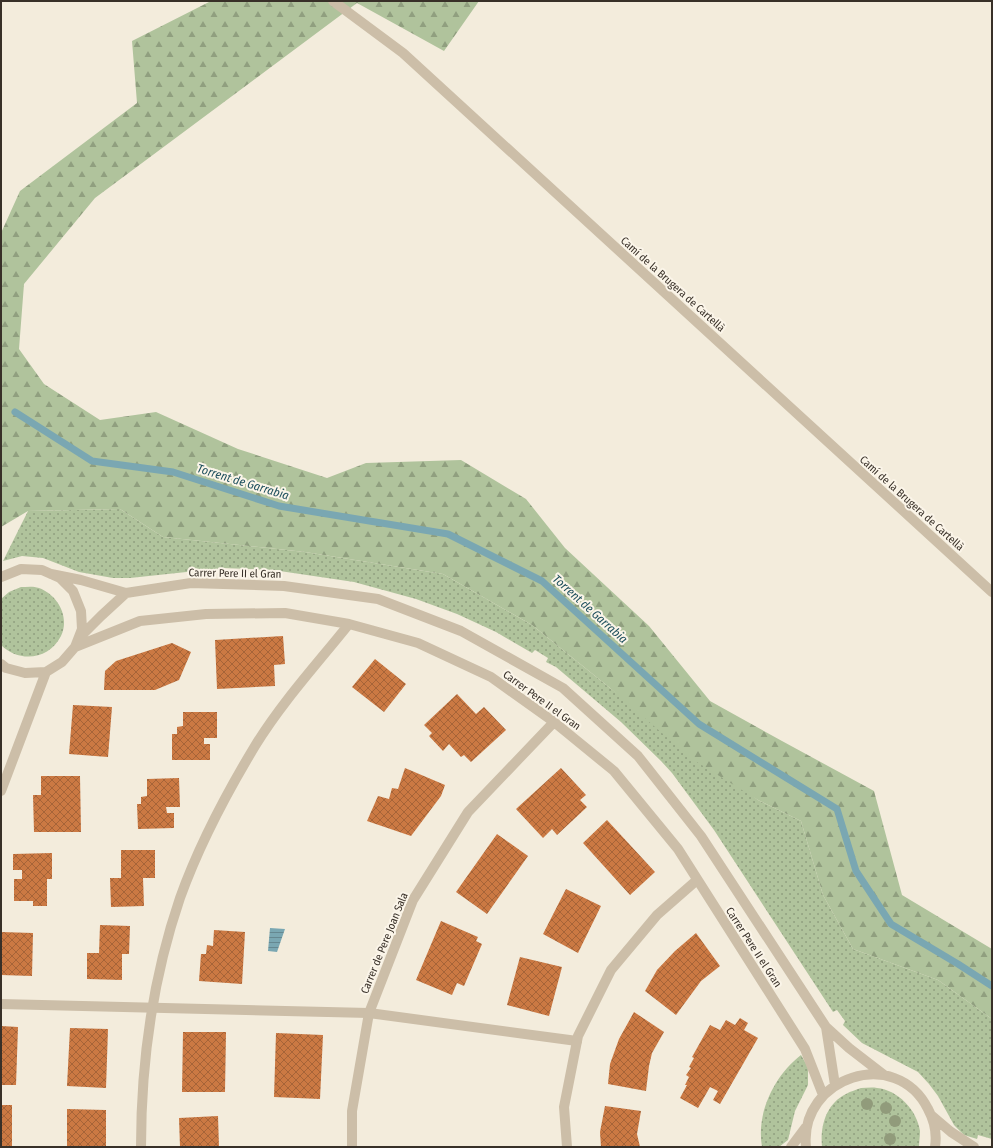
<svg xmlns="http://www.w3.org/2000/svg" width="993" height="1148" viewBox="0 0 993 1148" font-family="'Fira Sans Condensed',sans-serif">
	<defs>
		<pattern id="grass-dots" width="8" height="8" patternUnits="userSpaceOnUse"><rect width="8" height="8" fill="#b0c39c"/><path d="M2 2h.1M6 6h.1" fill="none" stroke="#909f7f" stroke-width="1.8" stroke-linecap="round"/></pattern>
		<pattern id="forest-firs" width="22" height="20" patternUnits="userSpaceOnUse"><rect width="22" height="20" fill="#b0c39c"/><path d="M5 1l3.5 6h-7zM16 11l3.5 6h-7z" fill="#909f7f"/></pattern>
		<pattern id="water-rules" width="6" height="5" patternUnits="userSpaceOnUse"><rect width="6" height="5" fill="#7aa7b2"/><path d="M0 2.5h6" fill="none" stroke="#658891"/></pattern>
		<pattern id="building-cross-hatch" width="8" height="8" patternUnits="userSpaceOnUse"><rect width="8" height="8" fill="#cb7943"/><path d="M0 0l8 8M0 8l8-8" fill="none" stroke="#a66438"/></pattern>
	</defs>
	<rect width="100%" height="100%" fill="#f3ecdc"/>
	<path fill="url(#grass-dots)" d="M120,509L163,537L305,552L443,574L532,625L610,688L758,800L801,821L823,895L853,949L938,980L992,1019V1139L978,1135L977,1139L964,1135L954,1125L938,1096L929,1084L918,1072L862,1043L843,1025L845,1021L837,1010L833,1012L714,830L672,773L661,761L621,722L556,667L546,662L548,658L535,650L532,653L496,632L457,614L416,599L354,582L273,570L224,568L130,578H113L79,572L43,558L22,556L3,561L28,511Z
		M21,587C27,587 33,586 39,588C58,595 70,617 61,636C49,660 19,663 1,645V599L9,592Z
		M801,1055L808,1067V1085L795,1111L788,1140L779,1147H762C756,1113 774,1076 801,1055Z
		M861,1088C866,1088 872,1087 877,1088C898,1090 917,1110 920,1131C920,1136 919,1142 919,1147H822C820,1126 826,1104 846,1094C851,1091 856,1090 861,1088Z"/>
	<path fill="url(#forest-firs)" d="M211,1H479L444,51L357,3L95,198L24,284L19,349L44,384L100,420L156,412L238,449L327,478L366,463L461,460L526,499L565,548L649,626L710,701L782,741L874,791L902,895L992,949V1019L938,980L853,949L823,895L801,821L758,800L692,759L610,688L532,625L443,574L305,552L163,537L120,509L28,511L1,527V233L20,191L137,103L132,41Z"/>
	<path fill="url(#water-rules)" d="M270,928L285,929L277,952L268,951Z"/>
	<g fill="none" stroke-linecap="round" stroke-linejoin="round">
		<path stroke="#7aa7b2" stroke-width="7" d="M15,412L92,461L173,472L279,506L448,534L542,581L699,724L837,809L856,871L891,924L958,964L992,986"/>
	</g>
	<path fill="url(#building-cross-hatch)" d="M283,636L285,664L274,665L275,686L217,689L215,640Z
		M172,643L191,652L179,680L155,690H104L105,671L116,661Z
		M375,659L406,684L384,712L352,687Z
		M457,694L476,714L484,707L506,730L471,762L464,755L461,757L449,744L443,751L429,736L432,733L424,725Z
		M73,705L112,707L108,757L69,754Z
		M183,712H217V738H204V744H210V760H172V734H177V727L183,726Z
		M405,768L445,785L441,796L411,836L367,821L378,796L389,799L392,788L398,789Z
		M561,768L586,795L580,800L587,807L557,835L552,829L543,838L516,809Z
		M41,776H80L81,832H34L33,795H41Z
		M179,778L180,807H166L167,813H174V828L138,829L137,804H141V797L147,796V779Z
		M607,820L655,872L630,895L583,843Z
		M497,834L528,856L487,914L456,892Z
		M121,850H155V878H143L144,906L111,907L110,878H121Z
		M52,853V879H47V906H33V901H14V879H22V870H13V854Z
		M566,889L601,906L578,953L543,934Z
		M441,921L478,937L476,941L482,944L464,986L457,983L452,995L416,980Z
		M100,925L130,926L129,954H122V980L87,979V953H99Z
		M214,930L245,932L242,984L199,981L201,954H206L207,945L213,946Z
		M1,932L33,933L32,976L1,975Z
		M696,933L720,966L701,981L676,1015L645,991L657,970L675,951Z
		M520,957L562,967L549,1016L507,1005Z
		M634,1012L664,1032L652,1053L649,1066L646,1091L608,1084L610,1064L619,1039Z
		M740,1018L748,1023L744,1030L758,1038L720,1104L713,1100L718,1091L710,1087L698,1108L680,1098L687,1085H685L689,1077L686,1075L691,1068L689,1067L694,1058L692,1057L710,1025L720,1030L726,1020L735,1025Z
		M1,1026L18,1027L16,1085H1Z
		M70,1028L108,1029L106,1088L67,1086Z
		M183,1032H226L225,1092H182Z
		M276,1033L323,1035L320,1099L274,1097Z
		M1,1105H12V1147H1Z
		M605,1106L641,1111L637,1134L640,1147H601L600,1132Z
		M67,1109L106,1110V1147H67Z
		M218,1116L219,1147H180L179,1118Z"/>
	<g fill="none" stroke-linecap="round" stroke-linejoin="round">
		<path stroke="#ccbea8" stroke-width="10" d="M1,1004L369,1013L577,1041"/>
		<path stroke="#ccbea8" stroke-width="10" d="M333,1L403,53L992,592
			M51,574L81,580L126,593L191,583L284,586L378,599L461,631L563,688L638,756L701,836L826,1027L849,1048L884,1075
			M1,577L21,569L42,570L60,578L73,591L81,611L82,629L75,647L62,662L46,672L25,673L6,668L1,664
			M80,637L101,616L126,593
			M75,647L140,621L206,614L285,613L349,624L418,643L491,677L554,722L614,771L678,849L805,1049L823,1095
			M1,791L46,672
			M826,1027L835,1085
			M931,1115L951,1132L974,1147
			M141,1147C141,1063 153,977 180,898C199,845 226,794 255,746C282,702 317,664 349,624
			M352,1147V1111L369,1013L413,900L468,812L554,722
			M567,1147L564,1107L578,1036L611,970L657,915L697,880
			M791,1147L806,1127
			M806,1147C799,1077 896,1045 928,1109C934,1120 937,1134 935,1147"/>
	</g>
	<g fill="#919b7b">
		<circle cx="867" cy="1104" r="6"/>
		<circle cx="886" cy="1108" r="6"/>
		<circle cx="895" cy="1121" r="6"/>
		<circle cx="890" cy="1139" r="6"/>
	</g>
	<g text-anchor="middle" stroke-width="4" stroke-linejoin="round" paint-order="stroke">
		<g font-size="11" fill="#383028" stroke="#fbf5e9">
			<text transform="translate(673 284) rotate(42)" y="4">Camí de la Brugera de Cartellà</text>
			<text transform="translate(912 503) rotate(42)" y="4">Camí de la Brugera de Cartellà</text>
			<text transform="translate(235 573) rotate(1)" y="4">Carrer Pere II el Gran</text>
			<text transform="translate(542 700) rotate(36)" y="4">Carrer Pere II el Gran</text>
			<text transform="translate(384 943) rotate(-68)" y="4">Carrer de Pere Joan Sala</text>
			<text transform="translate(754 947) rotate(57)" y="4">Carrer Pere II el Gran</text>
		</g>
		<g font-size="12" font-style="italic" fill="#1c4e5c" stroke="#fbf5e9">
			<text transform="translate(243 482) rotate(17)" y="4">Torrent de Garrabia</text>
			<text transform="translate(590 609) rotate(42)" y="4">Torrent de Garrabia</text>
		</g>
	</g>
	<rect width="993" height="1148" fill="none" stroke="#383028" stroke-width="4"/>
</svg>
